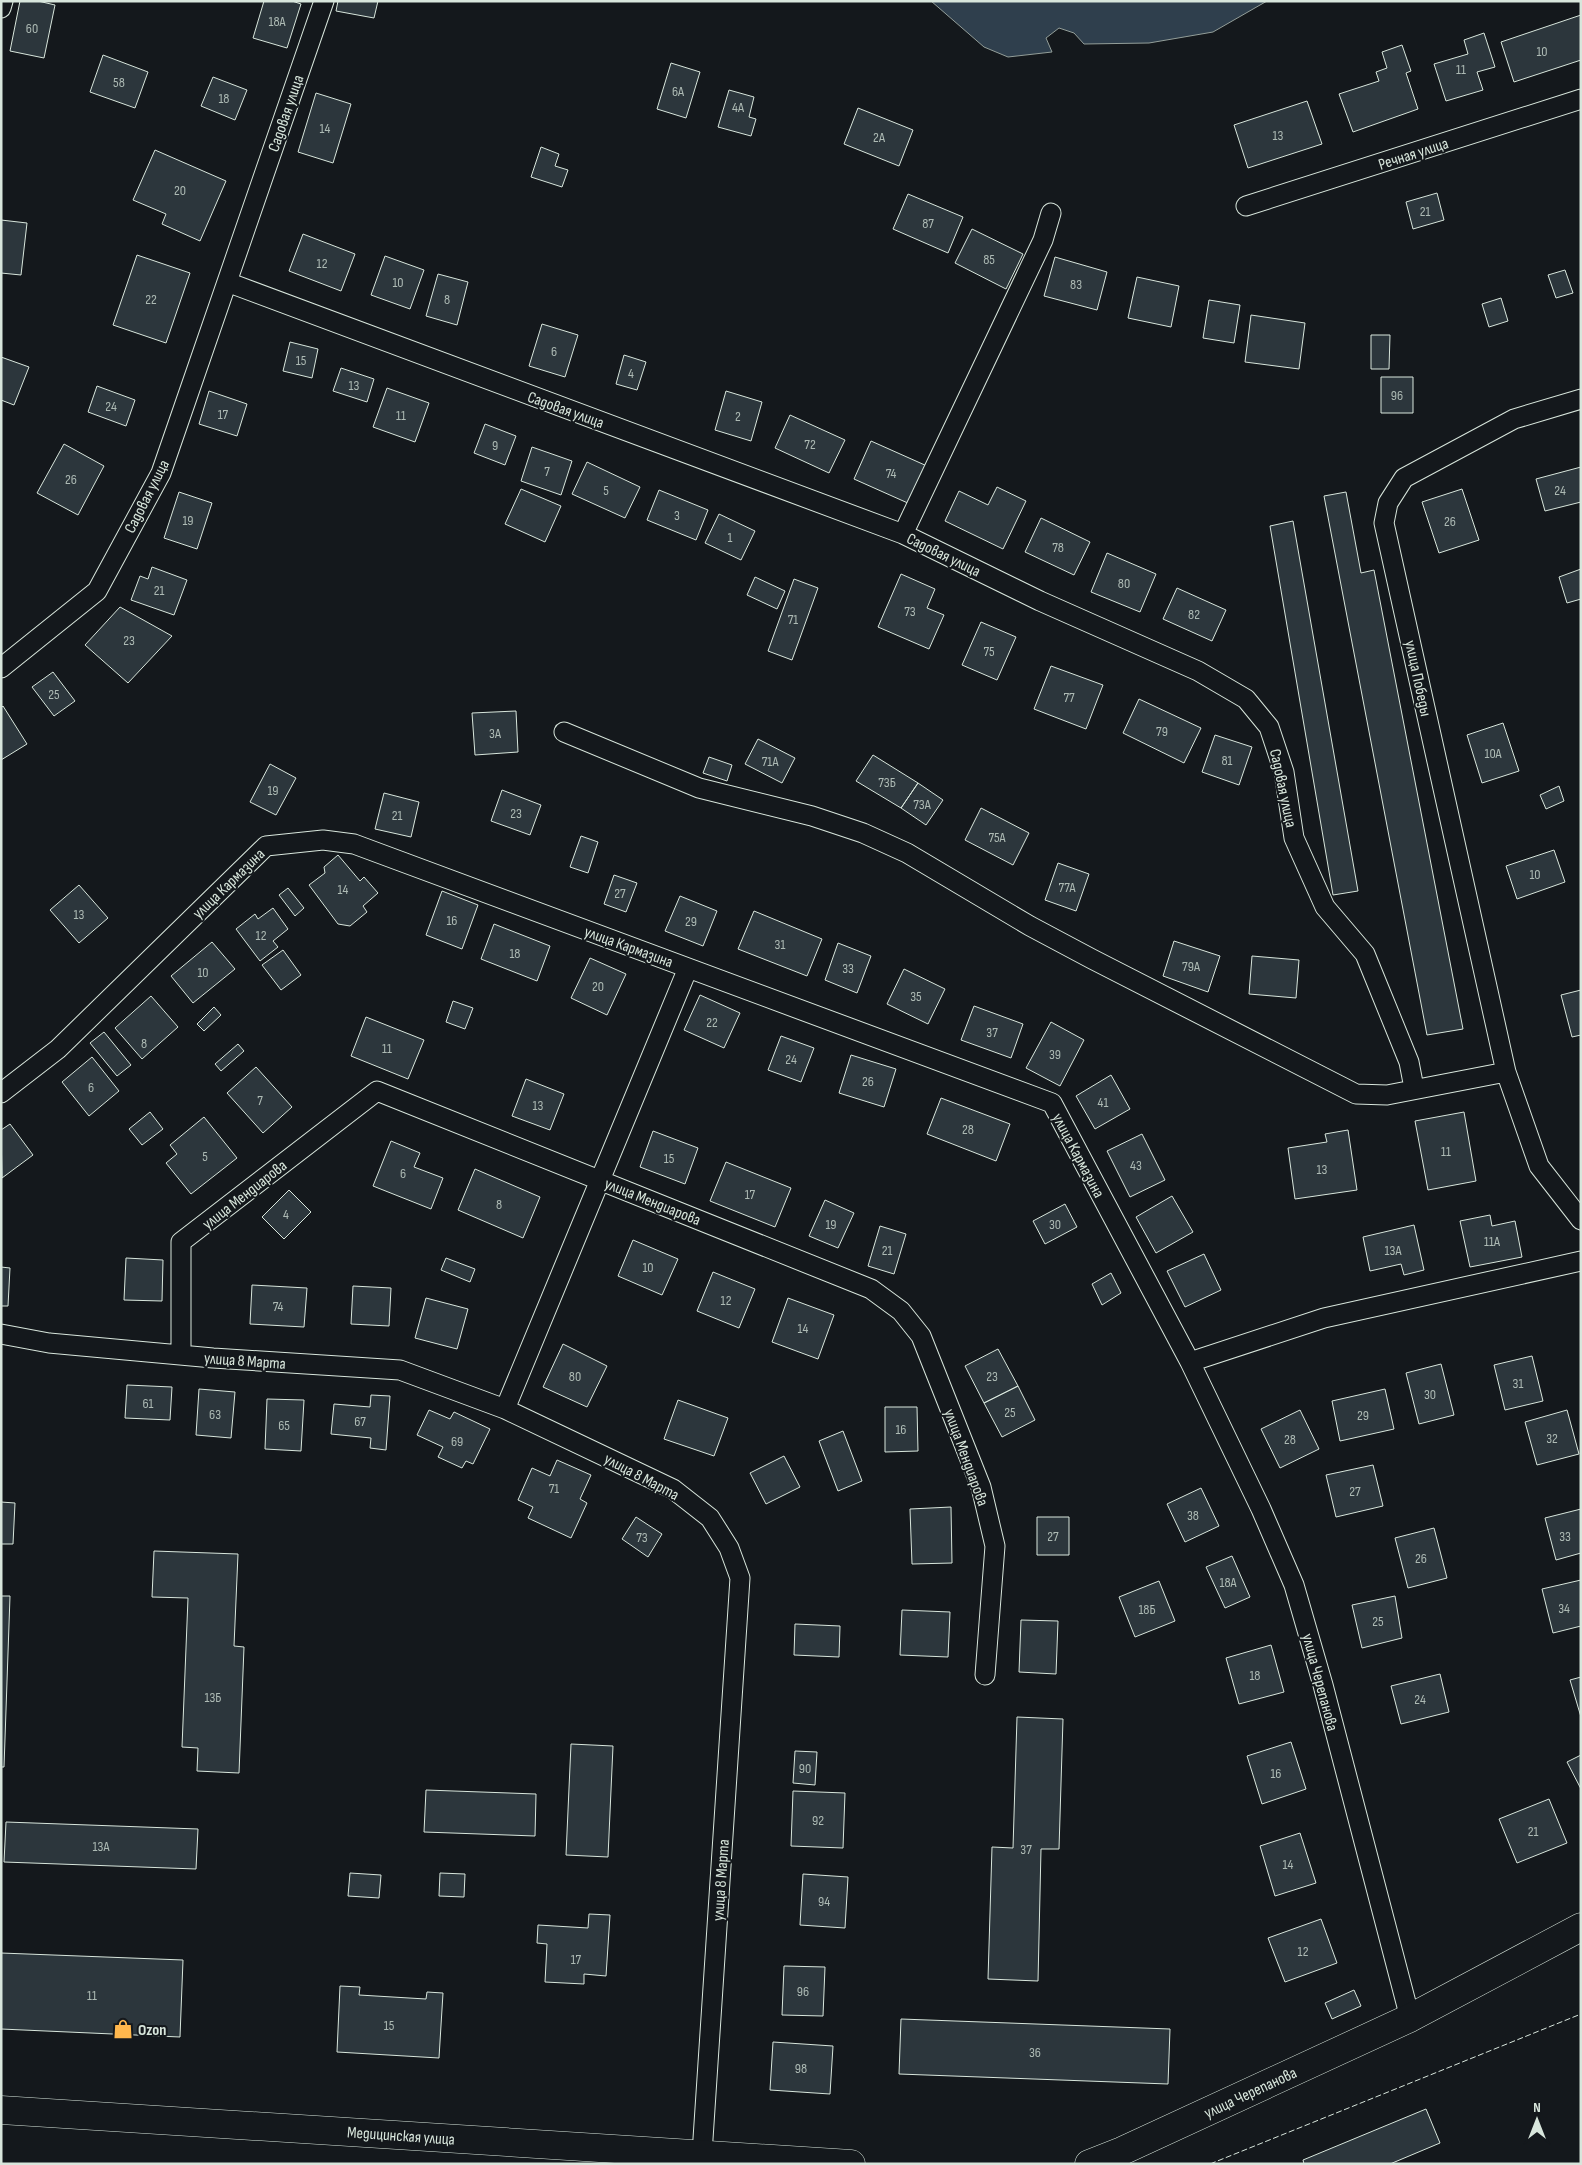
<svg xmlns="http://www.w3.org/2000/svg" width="1582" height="2165" viewBox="0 0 1582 2165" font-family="'Sofia Sans Condensed',sans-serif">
	<rect width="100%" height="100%" fill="#14181c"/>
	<path fill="#2f3f4d" stroke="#939e99" d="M931,1H1267L1213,32L1149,43L1084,44L1074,33L1059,28L1046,38L1052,52L1008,57L984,47Z"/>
	<path fill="#2c363c" stroke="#d8e6dc" d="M20,1H38L55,5L44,58L10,51Z
		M264,1H292L301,4L287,48L253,38Z
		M338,1H378L374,18L336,11Z
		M1581,15V60L1514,82L1501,42Z
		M1484,33L1495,67L1477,72L1483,90L1446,101L1434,64L1468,54L1464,40Z
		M1402,45L1411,71L1406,73L1418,109L1353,132L1339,94L1379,81L1376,72L1387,68L1382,52Z
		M103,55L148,72L135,108L90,92Z
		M671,63L700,72L686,118L657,109Z
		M213,77L247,90L235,120L201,106Z
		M729,90L754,97L749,117L756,119L751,136L718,127Z
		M316,93L351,104L333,163L298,152Z
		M1307,101L1322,144L1248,168L1234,125Z
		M858,108L913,130L899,166L844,144Z
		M541,147L559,154L555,166L568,170L562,187L531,177Z
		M155,150L226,181L200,241L162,224L166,214L133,200Z
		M1437,193L1444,220L1413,229L1406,202Z
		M908,194L963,217L948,253L893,229Z
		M1,220L27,223L21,275L1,273Z
		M972,229L1023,254L1006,289L955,263Z
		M303,234L355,254L341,291L289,271Z
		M137,255L190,273L166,343L113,325Z
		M385,256L424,270L410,309L371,295Z
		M1055,257L1107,272L1097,310L1044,296Z
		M1565,270L1573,293L1556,298L1548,275Z
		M438,274L468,282L457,325L426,316Z
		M1137,277L1179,286L1171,327L1128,318Z
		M1501,298L1508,321L1489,327L1482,304Z
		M1209,300L1240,305L1234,343L1203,338Z
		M1251,315L1305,323L1299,369L1245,362Z
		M542,324L578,335L565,377L529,366Z
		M1371,335H1390L1389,369H1371Z
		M290,342L318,349L312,378L283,371Z
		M624,355L646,362L637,390L616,384Z
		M1,357L29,367L14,405L1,400Z
		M341,368L374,379L367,402L333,391Z
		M1381,377H1413V413H1381Z
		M97,386L135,400L126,426L88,412Z
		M387,388L429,403L415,442L373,427Z
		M209,391L247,404L237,436L199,424Z
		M726,391L762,402L751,441L715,430Z
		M790,415L845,440L829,473L775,448Z
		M485,424L516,436L505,465L474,453Z
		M871,441L927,466L910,504L854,479Z
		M64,444L104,466L78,515L37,493Z
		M532,447L572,461L561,495L521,481Z
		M587,462L640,487L625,518L572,494Z
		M1581,467V502L1545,511L1536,479Z
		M997,487L1026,501L1003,549L945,521L959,491L988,505Z
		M521,489L561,506L545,542L505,524Z
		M1462,489L1479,540L1439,553L1422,502Z
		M659,490L708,510L696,540L647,520Z
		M179,492L212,503L197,549L164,538Z
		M1346,492L1361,573L1374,570L1463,1029L1427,1035L1324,496Z
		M719,514L755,531L741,560L705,543Z
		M1041,518L1090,542L1074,575L1025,552Z
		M1293,521L1358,891L1333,895L1270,526Z
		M1107,553L1156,574L1140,612L1091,592Z
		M152,567L187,580L174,615L131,600L140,576L148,579Z
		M1581,569V599L1567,603L1559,577Z
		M901,574L935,589L927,608L944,615L929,649L878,627Z
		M755,577L785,591L777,609L747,595Z
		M794,579L818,588L792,660L768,651Z
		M1177,588L1226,610L1212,641L1163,619Z
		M120,607L172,636L128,683L85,645Z
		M981,622L1016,637L997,680L962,665Z
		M1051,666L1103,685L1086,729L1034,709Z
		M53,672L75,701L54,716L32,687Z
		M1139,699L1201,728L1184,763L1123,733Z
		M3,706L27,744L1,760V708Z
		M516,711L518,752L475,755L472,713Z
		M1503,723L1519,771L1482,783L1467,735Z
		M1215,735L1252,747L1239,785L1202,772Z
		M758,739L795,758L782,783L745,764Z
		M873,755L918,783L901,808L856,781Z
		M709,757L732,765L727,781L703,773Z
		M270,764L296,778L276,815L250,802Z
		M918,783L943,800L926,825L901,808Z
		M1559,786L1564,801L1546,809L1540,795Z
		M502,790L541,805L530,835L491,821Z
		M384,793L419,802L411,837L375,829Z
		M981,808L1029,833L1013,865L965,840Z
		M581,836L598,842L588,873L570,867Z
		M1554,850L1565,882L1517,899L1506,866Z
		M338,855L360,881L364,877L378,893L363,906L367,912L350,926L338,924L309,885L325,873L324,867Z
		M1058,863L1089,874L1076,911L1045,900Z
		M614,875L637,883L626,912L604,904Z
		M79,885L108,918L79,943L50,910Z
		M288,888L304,908L295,916L279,895Z
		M442,891L478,905L462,949L426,935Z
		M680,896L717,911L703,946L665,931Z
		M273,908L288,929L273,941L278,947L260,961L236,929L255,914L258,919Z
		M754,911L822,939L807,976L738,949Z
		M494,924L550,946L537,981L481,959Z
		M1174,941L1220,956L1208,992L1163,976Z
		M212,942L235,969L193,1003L171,976Z
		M838,943L871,956L857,993L825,980Z
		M283,950L301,975L281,990L262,965Z
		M1252,956L1299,960L1296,998L1249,994Z
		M590,958L626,974L607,1015L571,998Z
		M904,969L945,989L928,1024L887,1004Z
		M1581,990V1035L1572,1037L1561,995Z
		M700,995L740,1013L724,1048L684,1030Z
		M151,996L178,1027L142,1059L115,1028Z
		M453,1001L473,1008L465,1029L446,1022Z
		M974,1006L1023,1024L1011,1058L961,1040Z
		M214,1007L221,1015L204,1031L197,1024Z
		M366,1017L424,1040L408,1079L351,1056Z
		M1051,1022L1084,1040L1060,1086L1026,1068Z
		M104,1032L131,1065L117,1076L90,1043Z
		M781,1036L814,1048L801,1082L768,1070Z
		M238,1044L244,1051L221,1071L215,1064Z
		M851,1055L896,1069L884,1107L839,1093Z
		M92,1057L119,1091L89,1116L62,1082Z
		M256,1067L292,1107L263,1133L227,1093Z
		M1111,1075L1130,1109L1095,1129L1076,1096Z
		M526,1079L564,1094L550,1130L512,1116Z
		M941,1098L1010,1124L996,1161L927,1134Z
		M150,1112L163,1129L142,1145L129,1129Z
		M1464,1112L1476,1181L1428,1190L1415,1121Z
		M204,1117L237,1158L191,1194L166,1163L177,1154L170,1145Z
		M10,1124L33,1155L2,1178L1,1130Z
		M1348,1130L1357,1190L1295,1199L1288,1148L1327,1142L1325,1134Z
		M653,1131L698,1148L685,1184L640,1167Z
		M1142,1134L1165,1180L1130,1197L1107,1151Z
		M391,1141L420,1153L414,1167L443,1178L431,1209L373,1186Z
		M726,1162L791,1188L775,1227L710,1201Z
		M475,1169L540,1197L523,1238L458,1210Z
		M289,1190L311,1212L284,1239L262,1217Z
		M1172,1196L1193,1232L1156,1253L1136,1217Z
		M825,1200L854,1213L838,1248L809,1236Z
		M1065,1204L1077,1227L1045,1244L1033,1221Z
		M1490,1215L1492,1226L1515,1221L1522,1257L1470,1267L1460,1221Z
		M1414,1225L1424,1270L1404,1275L1401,1264L1370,1271L1363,1237Z
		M880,1226L906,1234L894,1274L868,1266Z
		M633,1240L678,1259L662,1295L618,1276Z
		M1204,1254L1221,1290L1185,1307L1167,1271Z
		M126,1258L163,1260L162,1301L124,1300Z
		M446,1258L475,1269L470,1282L441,1270Z
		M1,1267L10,1268L8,1306H1Z
		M713,1272L755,1289L739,1328L697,1311Z
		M1111,1273L1121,1293L1102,1305L1092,1284Z
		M252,1285L307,1288L304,1327L250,1324Z
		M353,1286L391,1288L389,1326L351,1324Z
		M426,1298L468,1309L457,1349L415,1338Z
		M788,1298L834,1315L818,1359L772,1342Z
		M563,1344L607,1366L587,1407L543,1387Z
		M998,1349L1018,1386L984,1403L965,1366Z
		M1532,1356L1543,1401L1505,1410L1494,1365Z
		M1441,1364L1454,1415L1419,1424L1406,1373Z
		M127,1385L172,1387L170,1420L125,1418Z
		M1018,1386L1035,1420L1002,1437L984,1403Z
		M199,1389L235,1392L231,1438L196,1435Z
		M1385,1389L1394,1429L1340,1441L1332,1401Z
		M371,1395L390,1396L386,1450L370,1448L371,1438L331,1434L334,1404L370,1407Z
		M267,1399L304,1400L301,1451L265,1449Z
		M678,1400L728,1418L714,1456L664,1439Z
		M885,1407H917L918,1451L885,1452Z
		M429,1410L450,1419L454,1412L490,1429L473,1464L466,1461L462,1468L438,1457L443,1447L417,1435Z
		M1300,1410L1319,1449L1280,1468L1261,1429Z
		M1567,1410L1579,1454L1537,1465L1525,1422Z
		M843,1431L862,1481L838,1491L819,1441Z
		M784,1456L800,1487L766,1504L750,1473Z
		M557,1460L591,1475L580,1499L587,1503L571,1538L528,1518L533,1507L518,1500L532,1468L550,1476Z
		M1373,1465L1383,1506L1336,1517L1326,1475Z
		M1201,1488L1219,1526L1185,1542L1167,1504Z
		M1,1502L15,1503L13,1544H1Z
		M951,1507L952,1563L912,1564L910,1509Z
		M1581,1509V1553L1556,1560L1545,1518Z
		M636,1517L662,1534L648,1557L622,1539Z
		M1037,1517H1069V1555H1037Z
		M1434,1528L1447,1578L1408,1588L1395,1538Z
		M154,1551L238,1554L234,1646L244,1647L239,1773L197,1771L198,1748L182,1747L188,1598L152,1597Z
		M1232,1556L1250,1597L1225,1608L1206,1567Z
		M1581,1580V1626L1553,1633L1542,1589Z
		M1159,1581L1175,1621L1135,1637L1119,1597Z
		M1,1596H10L4,1767H1Z
		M1395,1596L1402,1638L1362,1648L1352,1605Z
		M902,1610L950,1612L948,1657L900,1655Z
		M1021,1620L1058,1621L1056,1674L1019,1672Z
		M795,1624L840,1626L839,1657L794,1655Z
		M1271,1645L1284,1692L1239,1704L1226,1658Z
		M1440,1674L1449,1712L1401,1724L1391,1686Z
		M1581,1677V1717L1570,1680Z
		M1017,1717L1063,1719L1059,1849H1041L1038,1981L988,1979L992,1847L1013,1848Z
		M1291,1742L1306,1789L1262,1804L1247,1756Z
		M571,1744L613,1746L608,1857L566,1855Z
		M795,1751L817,1752L815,1785L793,1783Z
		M1581,1755V1789L1567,1762Z
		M426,1790L536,1794L535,1836L424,1832Z
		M793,1791L845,1793L843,1848L791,1846Z
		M1549,1799L1567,1843L1517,1863L1499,1819Z
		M6,1822L198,1829L196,1869L4,1862Z
		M1300,1833L1316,1883L1275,1896L1260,1846Z
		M350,1873L381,1875L379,1898L348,1896Z
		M440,1873L465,1874L464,1897L439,1896Z
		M803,1874L848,1877L845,1928L800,1925Z
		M589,1914L610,1915L606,1976L584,1974V1984L545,1982L547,1944L537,1943L538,1925L588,1928Z
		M1321,1919L1337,1963L1285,1982L1268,1938Z
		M1,1953L183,1960L180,2037L1,2029Z
		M784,1966L825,1967L823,2016L782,2015Z
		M340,1986L360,1987L359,1995L426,1999L427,1992L443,1993L439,2058L337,2052Z
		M1354,1990L1361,2006L1332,2019L1325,2003Z
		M901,2019L1170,2029L1168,2084L899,2074Z
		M773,2042L833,2046L830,2094L770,2090Z
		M1426,2109L1440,2143L1390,2164H1304L1303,2160Z"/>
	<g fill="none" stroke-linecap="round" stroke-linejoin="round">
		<defs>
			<path id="minor" d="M1,8L3,1
				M1246,206L1581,99
				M227,282L903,534L1040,601L1198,671L1246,699L1269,727L1284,772L1294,838L1325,907L1365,954L1409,1062L1414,1088
				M1581,399L1514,419L1404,478L1388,503L1384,523L1506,1072L1539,1166L1581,1220
				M903,534L1043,240L1051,213
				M1,668L97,591L161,473L324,1
				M564,732L699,788L812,816L863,833L907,853L1030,926L1092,959L1356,1094L1387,1095L1506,1072
				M1,1093L58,1049L266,846L323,840L354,844L1052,1103L1190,1362L1261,1509L1294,1585L1323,1685L1410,2018
				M1,1334L49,1343L213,1358L400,1370L505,1409L673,1489L710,1518L729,1548L740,1578L702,2154
				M181,1355V1242L377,1091L871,1289L901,1311L921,1336L981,1487L995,1546L985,1675
				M1190,1362L1324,1318L1581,1261
				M505,1409L688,968"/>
			<path id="secondary" d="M1,2110L851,2164
				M1089,2164L1122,2151L1410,2018L1581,1927"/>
		</defs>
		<use href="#minor" stroke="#d8e6dc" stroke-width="21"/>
		<use href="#secondary" stroke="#d8e6dc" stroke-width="29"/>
		<use href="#minor" stroke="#14181c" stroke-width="19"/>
		<use href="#secondary" stroke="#14181c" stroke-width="28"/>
		<path stroke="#d8e6dc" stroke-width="1" stroke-dasharray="6 2.5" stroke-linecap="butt" d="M1210,2164L1581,2014"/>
	</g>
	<defs>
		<symbol id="shop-bare" viewBox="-9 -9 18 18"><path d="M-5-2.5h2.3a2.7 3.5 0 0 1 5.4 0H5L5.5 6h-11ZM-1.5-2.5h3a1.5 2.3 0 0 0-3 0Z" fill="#ffb74d" stroke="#14181c" stroke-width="2.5" paint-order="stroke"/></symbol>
	</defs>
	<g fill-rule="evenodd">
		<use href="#shop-bare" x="109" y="2015" width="28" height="28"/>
	</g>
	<g text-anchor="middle" stroke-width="4" stroke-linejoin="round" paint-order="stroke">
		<g font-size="14" fill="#adbab4">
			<text x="277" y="26">18А</text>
			<text x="32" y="33">60</text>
			<text x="1542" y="56">10</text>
			<text x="1461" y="74">11</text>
			<text x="119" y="87">58</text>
			<text x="678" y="96">6А</text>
			<text x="224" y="103">18</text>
			<text x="738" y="112">4А</text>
			<text x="325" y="133">14</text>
			<text x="1278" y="140">13</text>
			<text x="879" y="142">2А</text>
			<text x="180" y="195">20</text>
			<text x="1425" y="216">21</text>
			<text x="928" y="228">87</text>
			<text x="989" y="264">85</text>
			<text x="322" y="268">12</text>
			<text x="398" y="287">10</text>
			<text x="1076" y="289">83</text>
			<text x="151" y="304">22</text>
			<text x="447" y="304">8</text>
			<text x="554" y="356">6</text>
			<text x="301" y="365">15</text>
			<text x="631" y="378">4</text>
			<text x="354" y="390">13</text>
			<text x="1397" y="400">96</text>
			<text x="111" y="411">24</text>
			<text x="223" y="419">17</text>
			<text x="401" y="420">11</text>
			<text x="738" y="421">2</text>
			<text x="810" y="449">72</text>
			<text x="495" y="450">9</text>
			<text x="547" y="476">7</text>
			<text x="891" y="478">74</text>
			<text x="71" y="484">26</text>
			<text x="606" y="495">5</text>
			<text x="1560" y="495">24</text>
			<text x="677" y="520">3</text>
			<text x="188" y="525">19</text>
			<text x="1450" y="526">26</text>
			<text x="730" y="542">1</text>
			<text x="1058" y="552">78</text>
			<text x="1124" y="588">80</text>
			<text x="159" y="595">21</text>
			<text x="910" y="616">73</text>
			<text x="1194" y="619">82</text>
			<text x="793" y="624">71</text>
			<text x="129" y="645">23</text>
			<text x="989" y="656">75</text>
			<text x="54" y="699">25</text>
			<text x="1069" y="702">77</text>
			<text x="1162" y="736">79</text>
			<text x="495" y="738">3А</text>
			<text x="1493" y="758">10А</text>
			<text x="1227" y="765">81</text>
			<text x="770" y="766">71А</text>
			<text x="887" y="787">73Б</text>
			<text x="273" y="795">19</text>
			<text x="922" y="809">73А</text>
			<text x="516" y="818">23</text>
			<text x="397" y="820">21</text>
			<text x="997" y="842">75А</text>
			<text x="1535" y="879">10</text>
			<text x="1067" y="892">77А</text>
			<text x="343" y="894">14</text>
			<text x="620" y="898">27</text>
			<text x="79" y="919">13</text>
			<text x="452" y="925">16</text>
			<text x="691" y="926">29</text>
			<text x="261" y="940">12</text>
			<text x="780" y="949">31</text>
			<text x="515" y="958">18</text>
			<text x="1191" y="971">79А</text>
			<text x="848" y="973">33</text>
			<text x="203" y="977">10</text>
			<text x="598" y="991">20</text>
			<text x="916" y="1001">35</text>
			<text x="712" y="1027">22</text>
			<text x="992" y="1037">37</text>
			<text x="144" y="1048">8</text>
			<text x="387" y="1053">11</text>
			<text x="1055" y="1059">39</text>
			<text x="791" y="1064">24</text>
			<text x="868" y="1086">26</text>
			<text x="91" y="1092">6</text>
			<text x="260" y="1105">7</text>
			<text x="1103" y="1107">41</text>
			<text x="538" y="1110">13</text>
			<text x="968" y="1134">28</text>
			<text x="1446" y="1156">11</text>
			<text x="205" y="1161">5</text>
			<text x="669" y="1163">15</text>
			<text x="1136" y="1170">43</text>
			<text x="1322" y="1174">13</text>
			<text x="403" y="1178">6</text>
			<text x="750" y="1199">17</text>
			<text x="499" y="1209">8</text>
			<text x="286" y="1219">4</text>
			<text x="831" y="1229">19</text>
			<text x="1055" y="1229">30</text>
			<text x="1492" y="1246">11А</text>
			<text x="887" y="1255">21</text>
			<text x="1393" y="1255">13А</text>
			<text x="648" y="1272">10</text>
			<text x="726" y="1305">12</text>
			<text x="278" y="1311">74</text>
			<text x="803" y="1333">14</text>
			<text x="575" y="1381">80</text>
			<text x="992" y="1381">23</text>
			<text x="1518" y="1388">31</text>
			<text x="1430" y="1399">30</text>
			<text x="148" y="1408">61</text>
			<text x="1010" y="1417">25</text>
			<text x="215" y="1419">63</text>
			<text x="1363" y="1420">29</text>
			<text x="360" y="1426">67</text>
			<text x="284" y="1430">65</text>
			<text x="901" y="1434">16</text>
			<text x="1552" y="1443">32</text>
			<text x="1290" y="1444">28</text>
			<text x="457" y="1446">69</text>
			<text x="554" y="1493">71</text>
			<text x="1355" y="1496">27</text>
			<text x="1193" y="1520">38</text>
			<text x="1053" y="1541">27</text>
			<text x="1565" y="1541">33</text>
			<text x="642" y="1542">73</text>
			<text x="1421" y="1563">26</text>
			<text x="1228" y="1587">18А</text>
			<text x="1564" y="1613">34</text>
			<text x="1147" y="1614">18Б</text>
			<text x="1378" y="1626">25</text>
			<text x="1255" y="1680">18</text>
			<text x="213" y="1702">13Б</text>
			<text x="1420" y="1704">24</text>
			<text x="805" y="1773">90</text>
			<text x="1276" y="1778">16</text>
			<text x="818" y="1825">92</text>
			<text x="1533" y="1836">21</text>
			<text x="101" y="1851">13А</text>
			<text x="1026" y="1854">37</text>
			<text x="1288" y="1869">14</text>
			<text x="824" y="1906">94</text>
			<text x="1303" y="1956">12</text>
			<text x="576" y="1964">17</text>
			<text x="803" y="1996">96</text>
			<text x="92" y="2000">11</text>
			<text x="389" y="2030">15</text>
			<text x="1035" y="2057">36</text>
			<text x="801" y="2073">98</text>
		</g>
		<g font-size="16" fill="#d8e6dc" stroke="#14181c">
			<text transform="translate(285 113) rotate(-71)" y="6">Садовая улица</text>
			<text transform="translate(1413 153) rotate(-18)" y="6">Речная улица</text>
			<text transform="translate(566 409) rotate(20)" y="6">Садовая улица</text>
			<text transform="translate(146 496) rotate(-63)" y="6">Садовая улица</text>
			<text transform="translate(944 554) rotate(26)" y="6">Садовая улица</text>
			<text transform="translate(1419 678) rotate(78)" y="6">улица Победы</text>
			<text transform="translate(1284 788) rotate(78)" y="6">Садовая улица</text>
			<text transform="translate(228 883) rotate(-44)" y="6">улица Кармазина</text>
			<text transform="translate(629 946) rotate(20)" y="6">улица Кармазина</text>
			<text transform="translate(1079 1155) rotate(62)" y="6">улица Кармазина</text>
			<text transform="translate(244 1194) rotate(-38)" y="6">улица Мендиарова</text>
			<text transform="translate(653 1201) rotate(22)" y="6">улица Мендиарова</text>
			<text transform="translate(245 1360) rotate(4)" y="6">улица 8 Марта</text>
			<text transform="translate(967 1457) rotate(70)" y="6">улица Мендиарова</text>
			<text transform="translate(642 1476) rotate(28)" y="6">улица 8 Марта</text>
			<text transform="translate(1321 1682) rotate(75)" y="6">улица Черепанова</text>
			<text transform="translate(720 1880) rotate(-86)" y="6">улица 8 Марта</text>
			<text transform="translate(1250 2092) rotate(-25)" y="6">улица Черепанова</text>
			<text transform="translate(401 2135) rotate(4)" y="6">Медицинская улица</text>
		</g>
		<g font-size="16" font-weight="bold" fill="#d8e6dc" stroke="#14181c" text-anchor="start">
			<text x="138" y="2035">Ozon</text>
		</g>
	</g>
	<rect width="1582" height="2165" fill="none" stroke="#d8e6dc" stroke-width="5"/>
	<g transform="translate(1537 2120)" stroke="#14181c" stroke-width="4" paint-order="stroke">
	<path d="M0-4L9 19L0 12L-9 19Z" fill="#d8e6dc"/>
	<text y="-8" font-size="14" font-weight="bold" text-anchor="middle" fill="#d8e6dc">N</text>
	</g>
</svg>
